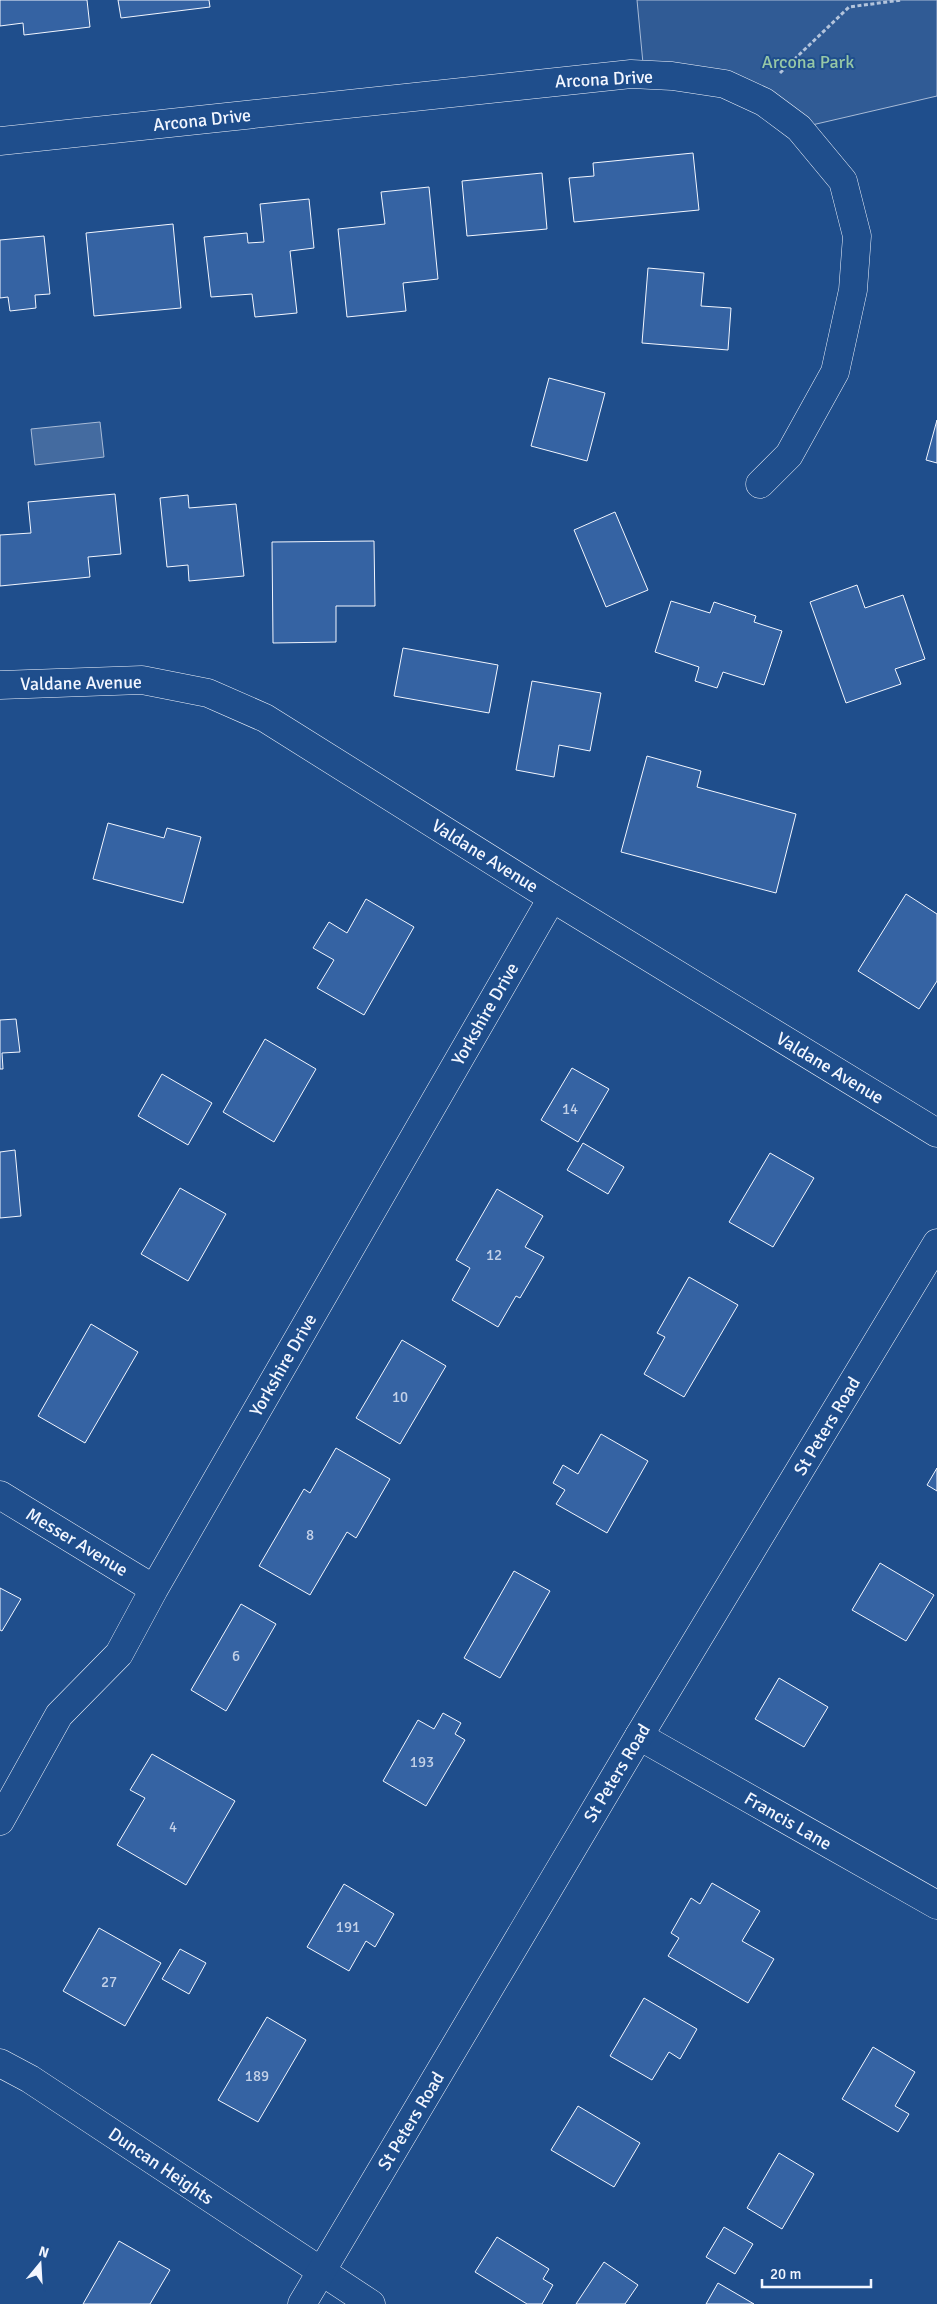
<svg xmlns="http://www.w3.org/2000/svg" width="937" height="2304" viewBox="0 0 937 2304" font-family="Signika,sans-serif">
	<rect width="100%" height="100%" fill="#1f4e8c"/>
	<path fill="#305b95" stroke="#a8bbd7" d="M637,0H937V96L799,128L725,84L644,74Z"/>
	<path fill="#446ba0" stroke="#a8bbd7" d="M100,422L104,457L35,465L31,429Z"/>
	<path fill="#3563a3" stroke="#f2f6ff" d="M0,0H87L90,27L24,35L23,23L0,26Z
		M118,0H209L210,7L121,18Z
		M693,153L699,210L574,222L569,178L594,176L593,163Z
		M542,173L547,229L467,236L462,181Z
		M429,187L438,279L403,283L406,311L347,317L338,229L385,224L381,192Z
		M309,199L314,248L290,251L297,313L255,317L252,294L211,297L204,237L247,233L248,243L264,242L260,204Z
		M173,224L181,308L94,316L86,233Z
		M44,236L50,294L35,295L36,308L10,311L8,297L0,298V240Z
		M648,268L704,273L701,306L731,308L728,350L642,343Z
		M549,378L605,393L587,461L531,446Z
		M937,420V463L926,460Z
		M115,494L121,554L88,557L90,577L0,586V535L31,533L28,502Z
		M188,495L189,508L236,504L244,576L189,581L188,565L167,567L160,498Z
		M615,512L648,590L606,607L574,530Z
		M374,541L375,606H336V642L273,643L272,542Z
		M857,585L865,608L903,595L925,659L895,669L901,684L846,703L810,602Z
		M671,601L710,613L714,602L756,616L754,622L782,631L764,685L723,672L717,688L695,681L699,667L655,652Z
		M403,648L498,665L489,713L394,696Z
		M532,681L601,693L590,751L559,745L554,777L516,770Z
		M647,756L701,771L697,787L796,814L776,893L621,852Z
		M108,823L164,838L167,828L201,837L183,903L93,879Z
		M906,894L937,914V981L919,1009L858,971Z
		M366,899L414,927L364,1015L317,988L334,960L313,948L329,922L347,933Z
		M16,1019L20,1052L2,1053L3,1069H0V1020Z
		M265,1039L316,1069L274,1142L223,1112Z
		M572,1068L609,1089L578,1142L541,1120Z
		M162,1074L212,1103L188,1145L138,1116Z
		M583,1143L624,1167L608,1194L567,1170Z
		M15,1150L21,1216L0,1218V1152Z
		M770,1153L814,1178L773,1247L729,1222Z
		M180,1188L226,1214L188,1281L141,1254Z
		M497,1189L543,1216L525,1247L544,1257L520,1298L516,1296L498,1327L452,1300L470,1268L456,1260Z
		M689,1277L738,1305L684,1397L644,1374L665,1337L657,1333Z
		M91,1324L138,1352L85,1443L38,1416Z
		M402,1340L446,1366L400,1444L356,1418Z
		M601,1434L648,1461L607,1533L556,1504L565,1490L553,1483L563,1465L578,1474Z
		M336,1448L390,1479L356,1538L347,1532L310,1595L259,1566L304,1489L310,1493Z
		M937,1468V1491L927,1485Z
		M880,1563L934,1595L906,1641L852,1610Z
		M514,1571L550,1591L500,1678L464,1658Z
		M0,1588L21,1599L2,1631L0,1630Z
		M241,1604L276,1624L226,1711L191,1690Z
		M779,1678L828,1707L804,1747L755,1719Z
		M443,1713L461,1723L455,1734L465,1740L426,1806L383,1781L418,1720L434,1729Z
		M152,1754L235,1801L186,1885L117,1845L145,1798L130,1790Z
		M712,1883L760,1911L742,1941L774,1959L748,2003L668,1956L679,1938L671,1933L691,1898L700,1904Z
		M344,1884L394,1914L375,1947L366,1941L349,1971L307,1947Z
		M99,1928L161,1963L125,2026L63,1991Z
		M180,1949L206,1963L189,1994L162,1979Z
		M644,1998L697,2029L680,2059L669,2052L652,2080L610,2056Z
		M267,2017L306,2040L258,2122L218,2100Z
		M873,2047L915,2072L895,2106L909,2114L898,2132L842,2099Z
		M578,2106L640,2143L614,2187L551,2150Z
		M779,2153L814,2174L782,2229L747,2208Z
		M724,2227L753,2244L735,2274L706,2257Z
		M497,2237L549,2269L543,2279L553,2285L542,2304H527L475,2272Z
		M119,2241L170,2270L150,2304H83Z
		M604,2262L638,2285L625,2304H576Z
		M718,2283L754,2304H706Z"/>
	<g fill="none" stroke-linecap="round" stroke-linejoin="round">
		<defs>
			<path id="minor" d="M0,141L631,74L672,76L725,84L764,102L799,128L843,181L857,236L853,290L835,372L789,455L760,484
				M0,685L142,680L208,693L265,718L552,898L937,1133
				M0,1495L154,1589
				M639,1736L937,1905
				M0,1821L59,1715L119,1654L154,1589L552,898
				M0,2063L30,2079L371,2304"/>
			<path id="primary" d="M302,2304L639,1736L937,1243"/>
		</defs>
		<use href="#minor" stroke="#f2f6ff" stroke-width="29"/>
		<use href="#primary" stroke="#f2f6ff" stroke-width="29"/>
		<path stroke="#b3c4dc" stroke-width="3" stroke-dasharray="4 2.5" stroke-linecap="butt" d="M780,73L849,7L902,0"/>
		<use href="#minor" stroke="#1f4e8c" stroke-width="28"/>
		<use href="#primary" stroke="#1f4e8c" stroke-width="28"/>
	</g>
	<g text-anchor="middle" stroke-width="4" stroke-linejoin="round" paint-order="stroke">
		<g font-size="15" fill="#c3d1e8">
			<text x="570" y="1114">14</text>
			<text x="494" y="1260">12</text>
			<text x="400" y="1402">10</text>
			<text x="310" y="1540">8</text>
			<text x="236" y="1661">6</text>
			<text x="422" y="1767">193</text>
			<text x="173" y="1832">4</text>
			<text x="348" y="1932">191</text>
			<text x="109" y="1987">27</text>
			<text x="257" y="2081">189</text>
		</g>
		<g font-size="18" fill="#97c8a6" stroke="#1f4e8c">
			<text x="808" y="68">Arcona Park</text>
		</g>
		<g font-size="18" fill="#f2f6ff" stroke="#1f4e8c">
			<text transform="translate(604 79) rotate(-3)" y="6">Arcona Drive</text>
			<text transform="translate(202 120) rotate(-6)" y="6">Arcona Drive</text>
			<text transform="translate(81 683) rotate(-1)" y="6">Valdane Avenue</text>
			<text transform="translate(485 856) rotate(32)" y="6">Valdane Avenue</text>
			<text transform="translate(485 1014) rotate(-60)" y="6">Yorkshire Drive</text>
			<text transform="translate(830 1068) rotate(31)" y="6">Valdane Avenue</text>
			<text transform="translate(283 1365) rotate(-60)" y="6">Yorkshire Drive</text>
			<text transform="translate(827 1426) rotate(-59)" y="6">St Peters Road</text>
			<text transform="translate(77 1542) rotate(31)" y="6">Messer Avenue</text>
			<text transform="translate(617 1773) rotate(-59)" y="6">St Peters Road</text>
			<text transform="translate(788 1821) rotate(30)" y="6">Francis Lane</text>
			<text transform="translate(411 2121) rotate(-59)" y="6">St Peters Road</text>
			<text transform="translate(161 2166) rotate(34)" y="6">Duncan Heights</text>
		</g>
	</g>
	<g transform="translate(40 2264) rotate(18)" stroke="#1f4e8c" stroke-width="4" paint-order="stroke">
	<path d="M0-4L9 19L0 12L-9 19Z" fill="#f2f6ff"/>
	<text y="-8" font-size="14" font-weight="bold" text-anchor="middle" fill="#f2f6ff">N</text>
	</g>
	<path d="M762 2279v8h109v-8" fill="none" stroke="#f2f6ff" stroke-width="2.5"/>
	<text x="770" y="2279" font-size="15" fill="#f2f6ff" stroke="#1f4e8c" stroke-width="4" paint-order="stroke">20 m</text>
</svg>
